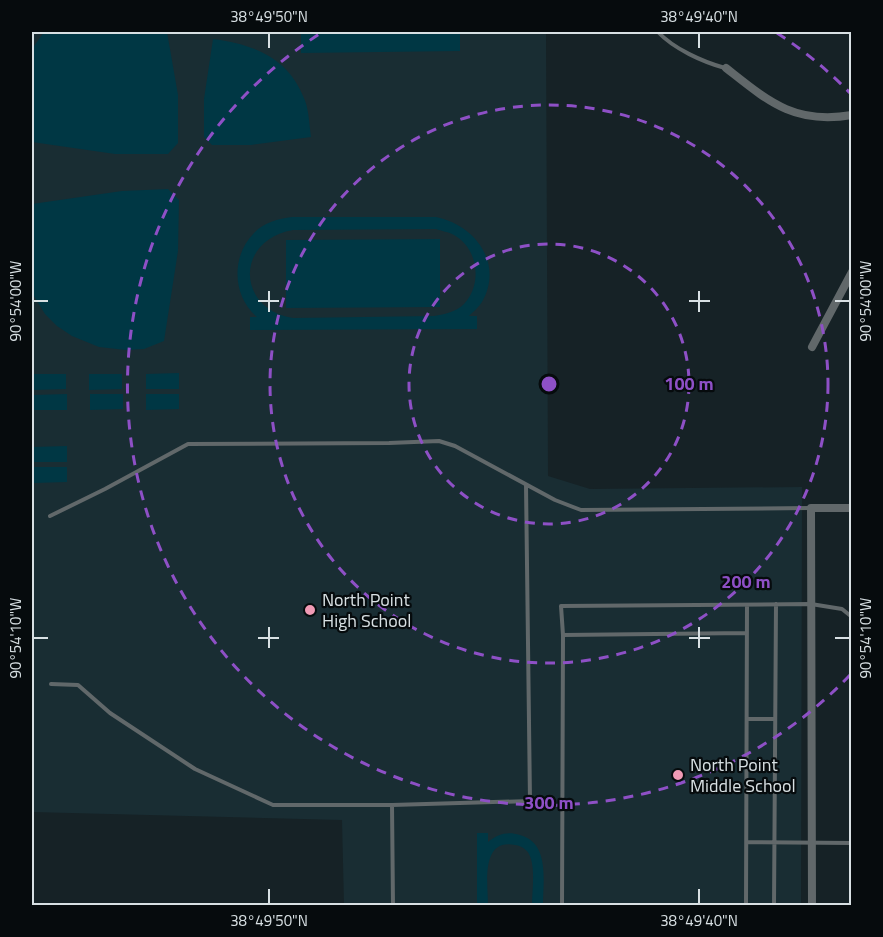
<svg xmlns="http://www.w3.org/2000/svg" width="883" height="937" viewBox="0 0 883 937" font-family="'Titillium Web',sans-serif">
	<rect width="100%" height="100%" fill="#162226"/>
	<path fill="#192d33" d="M32,32H546L548,476L590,489L802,487L801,905H344L342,820L32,812Z"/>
	<path fill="#003744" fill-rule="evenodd" d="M44,32H167L178,95V143L168,154H115L32,142V49Z
		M301,32H460V51L301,53Z
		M213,39C252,44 287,57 303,96C309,107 309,124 311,137L251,145H212L204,137V99Z
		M168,189L179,200L178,251L164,341L144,349L126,350L99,347L72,336L57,326L45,314L32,293V204L122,191Z
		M292,217H436C475,225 504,263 482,302C479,307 473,312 469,316H477V329L250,330V317H257C232,296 231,256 254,233C264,222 278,219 292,217ZM436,229C441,231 449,232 454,235C478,248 483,284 464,304C456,312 445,314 434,316L293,318C236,309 235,240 293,230Z
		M440,239V307L286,308V240Z
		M179,373V389H146V374Z
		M33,374H66V389L33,390Z
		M89,374H122V389L89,390Z
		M67,394V410H34L33,395Z
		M90,394H123V409L90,410Z
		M146,394H179V409L146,410Z
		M67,446V462H34L33,447Z
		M33,467H67V482L34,483Z
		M477,833H488V842C498,834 507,831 520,835C550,843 543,881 543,905H532C532,891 535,873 531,859C529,851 523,846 515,845C480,838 488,885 488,905H477Z"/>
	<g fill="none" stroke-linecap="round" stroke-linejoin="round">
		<path stroke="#61686a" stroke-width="4" d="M658,32C674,49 703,62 725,68
			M50,516L105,489L188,444L389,443L439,441L455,446L555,500L581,510L810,508
			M563,635L747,633
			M51,684L78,685L110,713L195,769L273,805H392L393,906
			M747,719H775
			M392,805L530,801L526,485
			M747,842L852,843
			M562,906L563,635L561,606L811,604L842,609L852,617
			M746,906L747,605
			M774,906L776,604"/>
		<path stroke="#61686a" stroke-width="8" d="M726,68C768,101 794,125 852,115
			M812,347L852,272
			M812,906L811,508H852"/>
	</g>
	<path fill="none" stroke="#d8e0e3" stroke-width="2" d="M269,33V48M699,33V48M269,291V312M699,291V312M33,301H48M258,301H279M689,301H710M835,301H850M269,627V648M699,627V648M33,638H48M258,638H279M689,638H710M835,638H850M269,889V904M699,889V904"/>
	<g fill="none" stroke="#8e50c6" stroke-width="3" stroke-dasharray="10 8">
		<circle cx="549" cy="384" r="140"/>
		<circle cx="549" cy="384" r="279"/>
		<path d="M850 675A419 419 0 1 1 321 33M777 33A419 419 0 0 1 850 93"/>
	</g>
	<g fill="#f09ab5" stroke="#060b0d" stroke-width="2">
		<circle cx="310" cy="610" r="6"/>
		<circle cx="678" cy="775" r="6"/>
	</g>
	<g text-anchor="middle" stroke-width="4.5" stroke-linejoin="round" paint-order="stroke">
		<g font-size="18" fill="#d8e0e3" stroke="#060b0d" text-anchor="start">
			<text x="322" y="606">North Point<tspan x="322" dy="21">High School</tspan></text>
			<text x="690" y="771">North Point<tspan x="690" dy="21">Middle School</tspan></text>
		</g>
	</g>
	<circle cx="549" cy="384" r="9" fill="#8e50c6" stroke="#060b0d" stroke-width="3"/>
	<g font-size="18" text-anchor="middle" font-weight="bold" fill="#8e50c6" stroke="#060b0d" stroke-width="4.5" stroke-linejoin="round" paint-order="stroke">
		<text x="689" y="390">100 m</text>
		<text x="746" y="588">200 m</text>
		<text x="549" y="809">300 m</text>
	</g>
	<rect width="883" height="937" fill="none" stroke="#060b0d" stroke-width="66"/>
	<rect x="33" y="33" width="817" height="871" fill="none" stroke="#d8e0e3" stroke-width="2"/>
	<g font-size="15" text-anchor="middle" fill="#d8e0e3">
		<text x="269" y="22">38°49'50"N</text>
		<text x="699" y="22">38°49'40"N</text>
		<text transform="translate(866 301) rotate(-90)" y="5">90°54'00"W</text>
		<text transform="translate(16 301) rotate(-90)" y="5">90°54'00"W</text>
		<text transform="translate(866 638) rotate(-90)" y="5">90°54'10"W</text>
		<text transform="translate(16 638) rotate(-90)" y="5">90°54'10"W</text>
		<text x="269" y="926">38°49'50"N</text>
		<text x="699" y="926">38°49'40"N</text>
	</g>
</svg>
